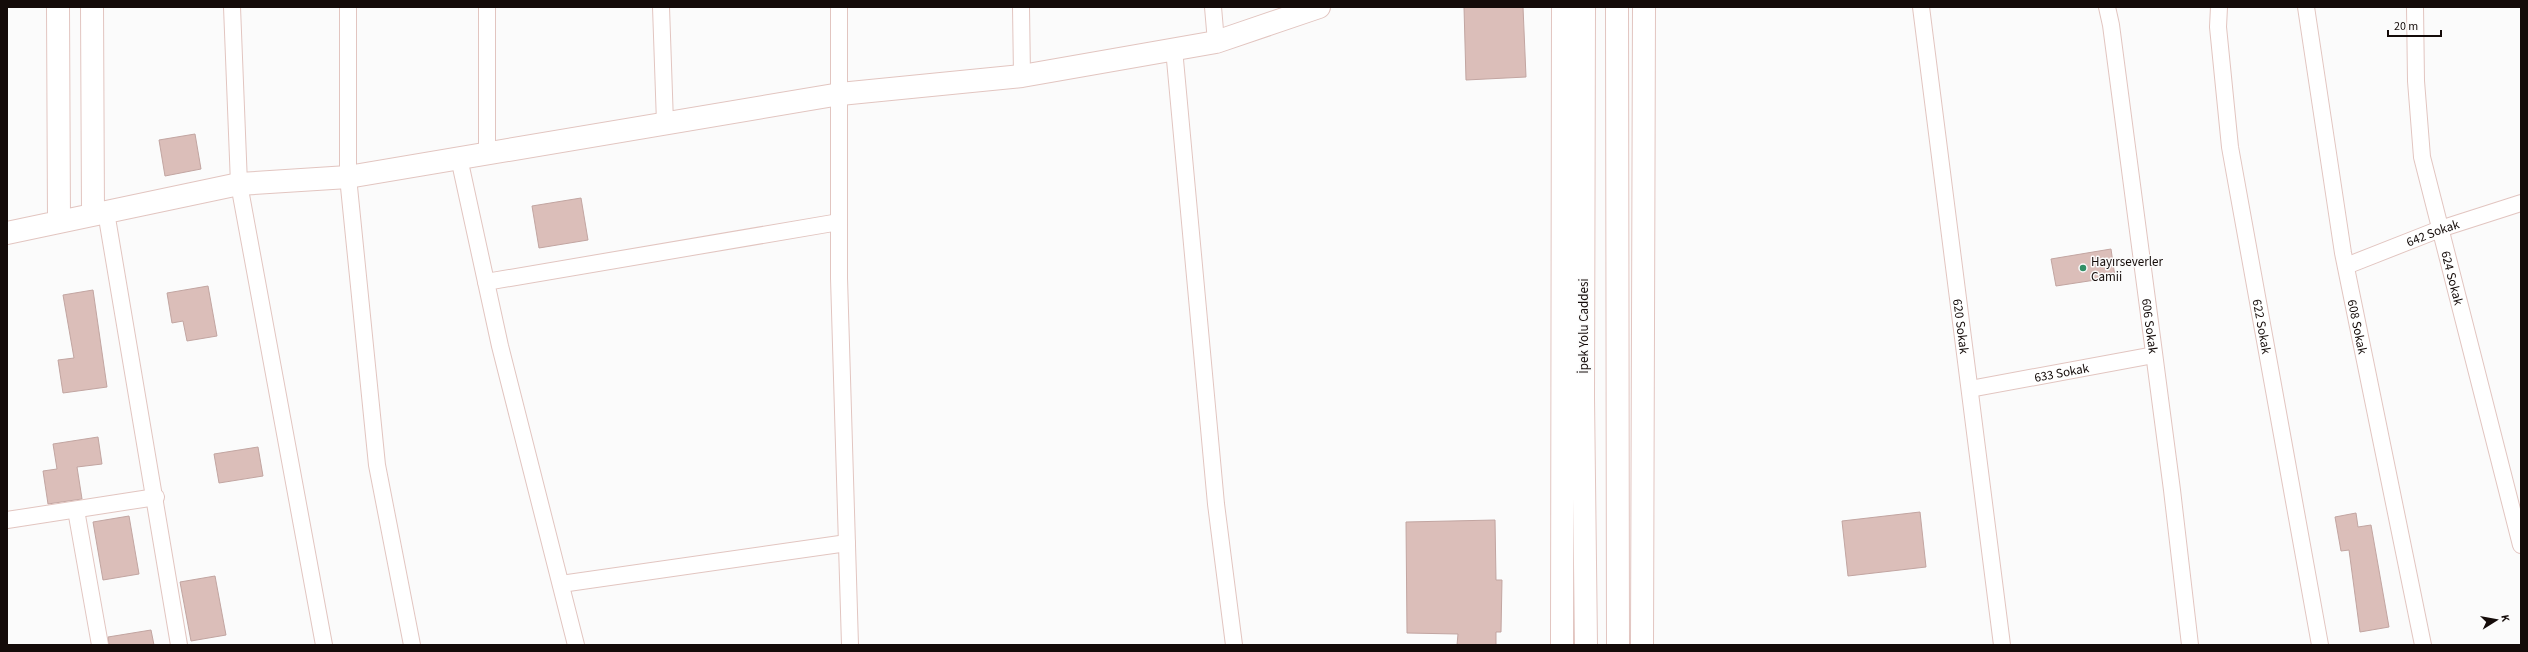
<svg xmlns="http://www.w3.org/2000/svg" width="2528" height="652" viewBox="0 0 2528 652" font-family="'Source Sans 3',sans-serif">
	<rect width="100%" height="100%" fill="#fbfbfb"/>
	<path fill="#dbbeb9" stroke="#c2a5a1" d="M1464,7H1523L1526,77L1466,80Z
		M195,134L201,169L165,176L159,140Z
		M581,198L588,240L539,248L532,206Z
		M2111,249L2115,277L2056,286L2051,259Z
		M208,286L217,336L187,341L183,321L172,323L167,293Z
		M93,290L107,387L63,393L58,360L74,358L63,295Z
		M98,437L102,464L77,467L82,499L48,504L43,471L57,469L53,444Z
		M258,447L263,476L219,483L214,454Z
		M1920,512L1926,567L1848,576L1842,521Z
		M2356,513L2358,527L2371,525L2389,627L2360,632L2349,550L2341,551L2335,517Z
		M129,516L139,574L103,580L93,522Z
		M1495,520L1496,580H1502L1501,632H1496V645H1457L1458,634L1407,633L1406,522Z
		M215,576L226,635L191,641L180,582Z
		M151,630L154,645H109L108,637Z"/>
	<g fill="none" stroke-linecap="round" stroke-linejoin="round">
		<defs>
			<g id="street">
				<path d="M232,7L239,184L324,645"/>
				<path d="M348,7V177L377,465L412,645"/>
				<path d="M487,7V154"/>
				<path d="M661,7L665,123"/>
				<path d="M839,7V278L850,645"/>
				<path d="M1021,7L1022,76"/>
				<path d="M1213,7L1216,42"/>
				<path id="s1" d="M1921,7L2002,645"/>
				<path id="s2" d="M2107,7L2111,25L2172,490L2190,645"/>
				<path id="s3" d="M2219,7L2218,27L2230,147L2320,645"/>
				<path id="s4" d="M2306,7L2343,253L2423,645"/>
				<path id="s5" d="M2415,7L2416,81L2422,157L2521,545"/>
				<path d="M1174,49L1216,504L1234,645"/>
				<path d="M459,158L500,346L576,645"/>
				<path d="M106,212L179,645"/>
				<path id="s6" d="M2346,266L2440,229L2521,203"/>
				<path d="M486,282L839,222"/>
				<path id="s7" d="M1970,389L2154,355"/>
				<path d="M76,510L100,645"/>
				<path d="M7,520L156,497"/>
				<path d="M561,584L847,543"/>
			</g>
			<path id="secondary" d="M58,7L59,222
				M92,7L93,214
				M7,233L239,184L348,177L840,94L1022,76L1216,42L1319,7"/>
			<path id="highway" d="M1584,7L1583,398L1586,645
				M1617,7L1618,645
				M1562,645L1563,7
				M1642,645L1644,7"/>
		</defs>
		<use href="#street" stroke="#e2c5c0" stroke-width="18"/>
		<use href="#secondary" stroke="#e2c5c0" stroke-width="24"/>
		<use href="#highway" stroke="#e2c5c0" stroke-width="24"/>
		<use href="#street" stroke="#fff" stroke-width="16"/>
		<use href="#secondary" stroke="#fff" stroke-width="22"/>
		<use href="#highway" stroke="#fff" stroke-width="22"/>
	</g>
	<circle fill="#328f66" stroke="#fbfbfb" stroke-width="1.5" cx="2083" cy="268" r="4"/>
	<g text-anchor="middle" stroke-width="3" stroke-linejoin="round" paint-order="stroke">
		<g font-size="13" fill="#140b09" stroke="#fbfbfb">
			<text dy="5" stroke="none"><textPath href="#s6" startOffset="93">642 Sokak</textPath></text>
			<text dy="5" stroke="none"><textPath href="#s5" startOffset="275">624 Sokak</textPath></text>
			<text transform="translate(1583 326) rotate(-90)" y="5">İpek Yolu Caddesi</text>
			<text dy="5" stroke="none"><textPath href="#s1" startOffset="322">620 Sokak</textPath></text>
			<text dy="5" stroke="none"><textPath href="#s2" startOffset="322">606 Sokak</textPath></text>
			<text dy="5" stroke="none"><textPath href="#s3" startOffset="323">622 Sokak</textPath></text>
			<text dy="5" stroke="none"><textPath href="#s4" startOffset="324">608 Sokak</textPath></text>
			<text dy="5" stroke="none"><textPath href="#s7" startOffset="93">633 Sokak</textPath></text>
		</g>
		<g font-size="13" fill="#140b09" stroke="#fbfbfb" text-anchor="start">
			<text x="2091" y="266">Hayırseverler<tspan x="2091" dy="15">Camii</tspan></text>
		</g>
	</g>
	<rect width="2528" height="652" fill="none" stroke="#140b09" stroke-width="16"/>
	<g transform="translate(2496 620) rotate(79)" stroke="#fbfbfb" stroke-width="3" paint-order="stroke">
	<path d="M0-3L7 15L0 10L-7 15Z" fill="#140b09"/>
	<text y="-6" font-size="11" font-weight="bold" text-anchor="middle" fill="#140b09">K</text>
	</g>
	<path d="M2388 30v6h53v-6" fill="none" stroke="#140b09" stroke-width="2"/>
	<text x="2394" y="30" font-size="12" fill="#140b09" stroke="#fbfbfb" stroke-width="3" paint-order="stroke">20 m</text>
</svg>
